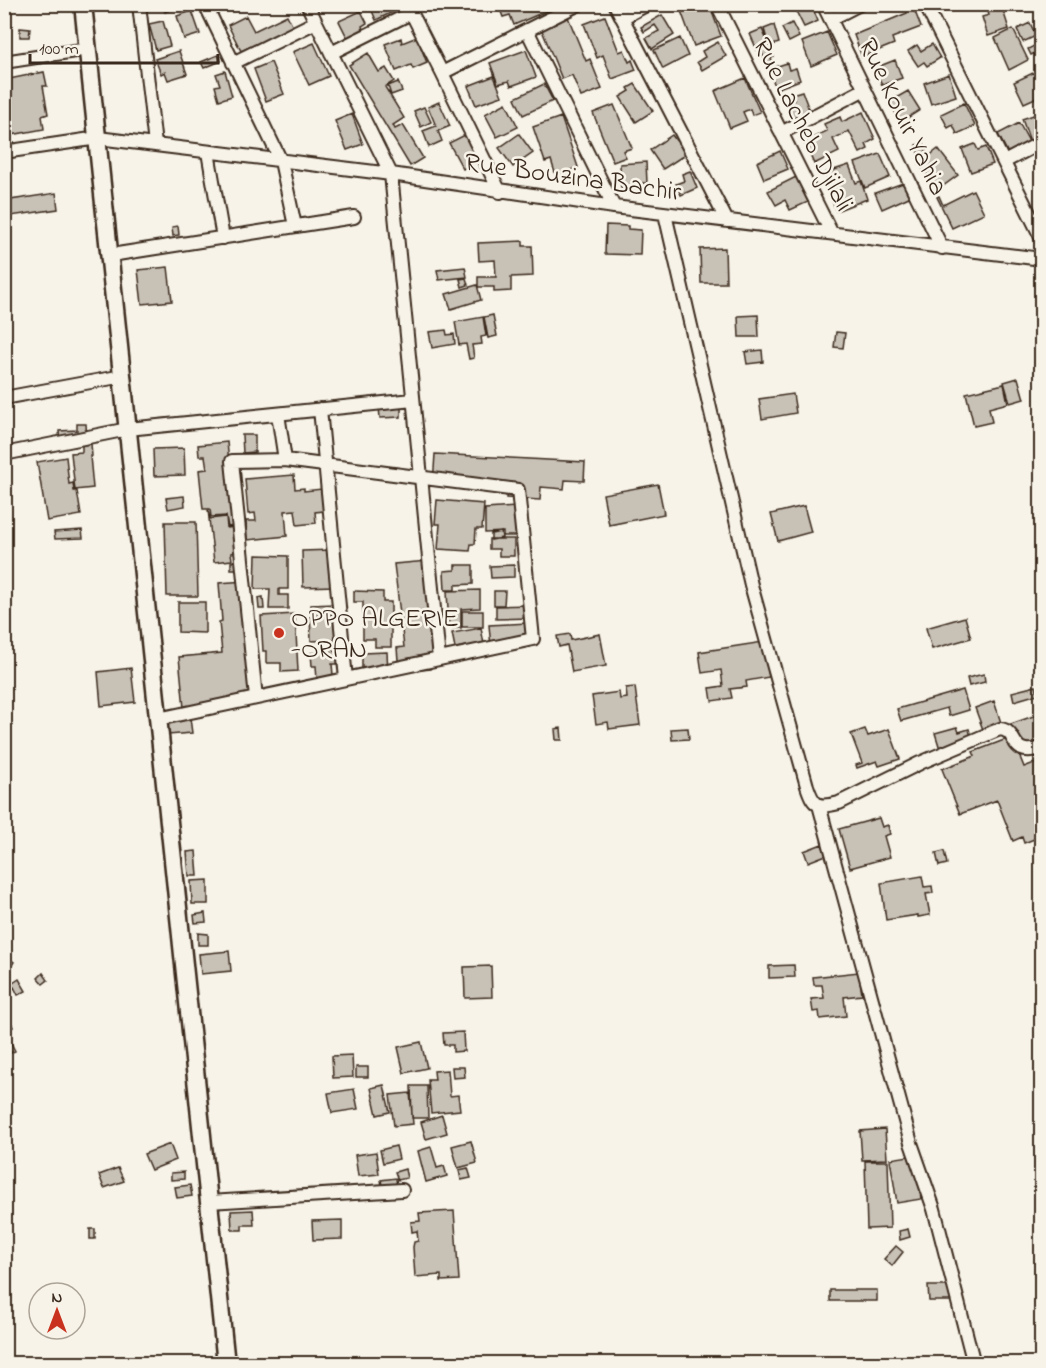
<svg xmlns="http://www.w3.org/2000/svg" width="1046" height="1368" viewBox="0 0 1046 1368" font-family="'Indie Flower',sans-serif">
	<rect width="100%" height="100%" fill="#f7f3e8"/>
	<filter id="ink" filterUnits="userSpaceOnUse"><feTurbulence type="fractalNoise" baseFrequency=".0167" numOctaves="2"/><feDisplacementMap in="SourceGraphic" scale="12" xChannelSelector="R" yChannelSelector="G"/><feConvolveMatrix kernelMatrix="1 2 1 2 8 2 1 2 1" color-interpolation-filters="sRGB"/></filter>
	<g filter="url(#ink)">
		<path fill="#c8c1b6" stroke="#3b2a1e" stroke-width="1.5" d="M162,4H184V5L165,12Z
			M369,4H397L399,9L376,20Z
			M498,4H562L514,25L510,15L503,17Z
			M698,4H709L721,36L694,46L681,11Z
			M805,4H811L818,21L804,27L795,9Z
			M904,4H912L921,27L892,38L894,44L862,57L854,35L907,13Z
			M1001,4L1009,29L988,36L982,17L989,15L987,9Z
			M192,11L200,34L184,39L177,16Z
			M361,11L367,23L362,26L364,32L348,39L339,21Z
			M287,15L296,33L259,48L257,44L241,51L228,25L246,16L254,31Z
			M662,15L674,35L652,49L646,38L659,31L655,25L644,32L641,27Z
			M605,16L619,52L624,50L629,62L632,60L636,70L612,79L603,55L597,58L584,24Z
			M568,17L586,61L590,59L602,89L581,97L572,75L562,79L541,28Z
			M163,21L170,46L156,50L149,24Z
			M792,23L799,37L789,42L782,28Z
			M1030,23L1036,36L1023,42L1017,29Z
			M774,25L779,43L769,46L764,29Z
			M20,28L30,29L29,37H20Z
			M762,29L769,45L757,50L750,34Z
			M1013,29L1028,60L1009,70L995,38Z
			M827,32L837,55L811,66L802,42Z
			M417,37L427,63L413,69L411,65L396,71L385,44L401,38L402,43Z
			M680,38L688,56L663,69L654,50Z
			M718,42L726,56L702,70L697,62L705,57L702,51Z
			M314,43L329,76L309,85L293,52Z
			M1040,43L1042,50L1031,55L1028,49Z
			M932,44L940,58L927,66L924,62L918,66L908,51L917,45L921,51Z
			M770,47L774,57L771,58L773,66L767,68L761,50Z
			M526,50L536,77L511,86L509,81L498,84L490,63Z
			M179,51L187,74L168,80L165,72L161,74L155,59Z
			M368,53L379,72L386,68L394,81L385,87L404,118L393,125L395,129L403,125L423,158L410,166L349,65Z
			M218,55L221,61L204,68L201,62Z
			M895,60L902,78L882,85L875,68Z
			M271,62L284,94L266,101L254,69Z
			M787,63L789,70L796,68L800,80L776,89L769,69Z
			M225,71L232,96L219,100L215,86L220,85L216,74Z
			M44,72L47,86H43L48,114L42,116L44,129L11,135L9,122L4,123V80Z
			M1035,72L1042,87V95L1024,103L1014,82Z
			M949,74L956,96L931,104L924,83Z
			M494,76L502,96L476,105L468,86Z
			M745,78L760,112L752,115L750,109L743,112L747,121L730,128L715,91Z
			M398,82L402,91L391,95L388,86Z
			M544,84L553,101L523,115L515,98Z
			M635,84L653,111L636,122L620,97L630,91L628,88Z
			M802,91L814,123L796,130L786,103L794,100L792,94Z
			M908,91L920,110L901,122L889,102Z
			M439,102L450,126L438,131L442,141L429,147L423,131L436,126L428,107Z
			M506,103L518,127L497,137L485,114Z
			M964,103L975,126L957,134L953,125L948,128L941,114Z
			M614,105L632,148L623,151L626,157L613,162L593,113Z
			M424,107L431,122L421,127L414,111Z
			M863,112L875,139L866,144L868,149L860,153L849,131L833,139L839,152L814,164L804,142L827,131L824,124L840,117L842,122Z
			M1042,112V140L1031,144L1022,119Z
			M352,114L363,144L347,150L335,121Z
			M561,117L578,167L569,171L570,175L557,179L551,160L545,162L533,127Z
			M1019,123L1031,145L1010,157L998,134Z
			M519,134L533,153L513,167L499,148Z
			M465,135L478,161L463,169L449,143Z
			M672,135L686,154L663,169L650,150Z
			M924,143L927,154L919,157L916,145Z
			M975,144L978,150L986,147L993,164L971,172L962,149Z
			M938,149L958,175L939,189L919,164Z
			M780,151L788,169L764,179L757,162Z
			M880,154L890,177L865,188L855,163Z
			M646,162L647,183H642L643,193L630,194V189H621L620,164Z
			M849,165L856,183L861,181L867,199L836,211L830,194L833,193L825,173Z
			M690,171L697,188L681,195L676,184L684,181L682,174Z
			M796,177L808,202L790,210L785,200L776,205L768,191Z
			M903,183L909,197L882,209L875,193Z
			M973,190L984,213L952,228L937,197L939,196L943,205Z
			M56,193L58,209L4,217V201Z
			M606,225L628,226V229L641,230L640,255L605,254Z
			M178,226L179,235L173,236L172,227Z
			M523,241V246H532L533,276L511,277V291L494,292V287H478V277H496L495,260L479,261L478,243Z
			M725,248L726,283H701L700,249Z
			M168,267L172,301L142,304L138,270Z
			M465,267L467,277L439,280L437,270Z
			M466,278L468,285L462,287L460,279Z
			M477,285L481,300L451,309L446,294Z
			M493,315L497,336L488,338L484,317Z
			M758,315L759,337H739L738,316Z
			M483,317L486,336L481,337L482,344L472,345L474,358L469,359L466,344L459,345L455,322Z
			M446,330L447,335L454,334L455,344L432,348L429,332Z
			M836,332L845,333L843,348L834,347Z
			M762,350L763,362L747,364L745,352Z
			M1018,378L1024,399L1010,403L1004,382Z
			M1004,384L1008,403L989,408L992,422L974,426L966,393Z
			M793,394L796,413L762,419L759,399Z
			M401,406V417L380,418L379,407Z
			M1042,423V439L1036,425Z
			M77,424H86L87,442L60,444L59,431L77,430Z
			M242,435H255V452L243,453Z
			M227,442L235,526L228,527L226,516L211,517L210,509H203L199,470L207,469L205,456H199L198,445Z
			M91,444L92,456H90L93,488L75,490L71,453L82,452V445Z
			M184,448L185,475L154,476L153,449Z
			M435,454L585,462L584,481L565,480L564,489L541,487L540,500L506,498L507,487L433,484Z
			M66,457L69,484L73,483L74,491H77L81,515L47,521L37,462Z
			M294,475L295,489L304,488V491L322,489L324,511L315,512L316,523L297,525L295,510L285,511L287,536L247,540L246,521H256L255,513L248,514L245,479Z
			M658,484L664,514L609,525L603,494Z
			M184,496L185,506L168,509L166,498Z
			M437,500L484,504L482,529H476L475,544H471L470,551L438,549L440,524H435Z
			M804,506L811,532L778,541L771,514Z
			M516,507L517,536H503V532L485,533V509Z
			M208,510L210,519L226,517L227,528L237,527L240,552L231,553L232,560L214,562Z
			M165,522H196L198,596H167Z
			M82,530L83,538L55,539L54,532Z
			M501,532L502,538L491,540V534Z
			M489,539H514V556H499V549H489Z
			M333,550L334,586L303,587L302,551Z
			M256,555L288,556V589H279V595H288V609H269L270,589H255Z
			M242,561V569H231V562Z
			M428,561L438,661L430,662L431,669L399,672L397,648L404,647L394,564Z
			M455,565H473V584L455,585V590H445L444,571L455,570Z
			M514,565V577L491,578L490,566Z
			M245,581L257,702L184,708L179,657L222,653L219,622L222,621L219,583Z
			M480,590V608L461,609V628H449L447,591Z
			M354,591L383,592V602H391V647H375V639H363V602H354Z
			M494,591H505L504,605H494Z
			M263,597L264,609H259L258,598Z
			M178,602H205V633L178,632Z
			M334,604L335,615L312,616L311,605Z
			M532,605V618L496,619V606Z
			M462,611H483V627H462Z
			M295,614L298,671L281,672V663H266V651H263L261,616Z
			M335,616L336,640L311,641L310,617Z
			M965,617L971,638L932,649L926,628Z
			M528,623L529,645L491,647L489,625Z
			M481,628L484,644L455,648L452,633Z
			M570,634L571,640L600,634L606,666L572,672L567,645L559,647L557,636Z
			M330,642H337L338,648L330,649Z
			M763,642L769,677L746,681L747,687L730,689L732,698L712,701L710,688L723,686L721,670L702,673L699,652Z
			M339,651L340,664H332L333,675L341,674L317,680L316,666H312L311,653Z
			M387,652L388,673L362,674V653Z
			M131,668L135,702L101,706L98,672Z
			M984,674L985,682L969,686L967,678Z
			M1036,686L1038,694L1014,701L1012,692Z
			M635,687L640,725L609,729L608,722L596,724L592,696L619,692L620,699L627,698L626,688Z
			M963,690L969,710L949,716L947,708L901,721L897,709Z
			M994,701L1003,729L985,735L975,708Z
			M1042,713V743L1018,752L1008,725Z
			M190,718L192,733L168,735L167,719Z
			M957,727L959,732L969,729L972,741L940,749L935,733Z
			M561,728L562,740H556L555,729Z
			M688,728L689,739L672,740L671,729Z
			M865,729L868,736L889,729L900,759L879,766L877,761L857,768L856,765L862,763L851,734Z
			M1012,737L1024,767L1042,760V781H1040L1042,836L1024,843L1022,837L1013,841L997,800L960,814L942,769L975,756L973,752Z
			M879,818L882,827L888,825L890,834L884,836L890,857L850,868L839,829Z
			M822,844L826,855L808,862L804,851Z
			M196,851L198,876H189L187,852Z
			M944,851L947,864L939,866L936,853Z
			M922,876L924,887L932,886L933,893L926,894L930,915L918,917V915L886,920L881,883Z
			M208,880V904H192L191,881Z
			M205,913L206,922L195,923L194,915Z
			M198,933L208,934V945H198Z
			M229,951L231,971L201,974L199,954Z
			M4,955L14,962L5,975L4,974Z
			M794,965L795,977L769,978V966Z
			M491,966L492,997L465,998L464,967Z
			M859,972L862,995L844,997L846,1016L820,1019L819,1011L813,1012L811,999L824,998L822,985H814L813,977Z
			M43,973L48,980L43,984L38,978Z
			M10,978L13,983L19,979L26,991L18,995L14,987L7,991L4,981Z
			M8,1015L13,1027L4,1030V1017Z
			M463,1032L464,1051L453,1052V1045H444L443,1033Z
			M421,1042L427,1068L404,1073L398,1047Z
			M11,1043L15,1051L4,1056V1046Z
			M352,1055L353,1077L333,1078L332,1056Z
			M356,1067H368V1077H356Z
			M452,1067H464L465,1077L453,1078Z
			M448,1070L450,1096L458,1095L460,1110L431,1113L428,1080H435L434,1071Z
			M384,1085L390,1112L377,1115L371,1088Z
			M411,1086H427L428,1118H412Z
			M354,1089L358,1109L332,1113L328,1093Z
			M410,1093L413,1124L394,1126L390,1095Z
			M442,1115L447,1133L426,1139L421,1122Z
			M885,1129L887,1159L862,1160L860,1131Z
			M471,1141L477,1163L458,1168L452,1146Z
			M170,1144L176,1160L151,1170L144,1154Z
			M396,1146L399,1159L383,1163L380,1150Z
			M431,1147L437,1168L444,1166L447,1176L426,1182L418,1151Z
			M376,1152L379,1174L358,1176L355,1155Z
			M915,1155L921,1199L897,1203L890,1159Z
			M865,1161H888L890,1228L867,1229Z
			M118,1168L124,1181L104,1188L99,1175Z
			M468,1168L471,1178L461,1180L459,1170Z
			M405,1169L407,1178L398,1180L395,1172Z
			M184,1172V1179L171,1180V1173Z
			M396,1178L397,1189L383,1190L381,1180Z
			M190,1185L192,1196L177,1198L175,1187Z
			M253,1210L254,1225H242V1230H232L231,1211Z
			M454,1211L459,1280L441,1281V1275L415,1277L413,1247L414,1242L418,1241L417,1231L412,1232L411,1222L420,1221L419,1213Z
			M342,1220V1239L313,1240L312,1221Z
			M90,1229H95V1239H90Z
			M908,1229L910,1237L900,1240L899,1231Z
			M896,1246L903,1252L892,1266L884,1259Z
			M928,1286H951V1301H929Z
			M830,1290H877V1301H830Z"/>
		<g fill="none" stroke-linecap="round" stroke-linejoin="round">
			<defs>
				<path id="minor" d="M139,4L155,145
					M205,4L281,161L295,226
					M307,4L391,174L439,659
					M407,4L442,73L500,192
					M615,4L727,221
					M717,4L831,232
					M823,4L942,248
					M925,4L1042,239
					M622,18L648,4
					M831,19L860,4
					M527,30L614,207
					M331,53L411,13
					M4,62L88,49
					M233,63L316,22
					M442,73L579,4
					M781,133L863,90
					M4,152L98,138L391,174L614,207L1042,259
					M208,152L223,238
					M1004,162L1042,142
					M665,214L751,585L807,786C814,807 818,808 839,803L920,763L1000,729C1020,731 1007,758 1042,748
					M111,255L354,217
					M4,398L123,376
					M320,409L346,679
					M278,414L285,460
					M4,454L128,429L413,400
					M158,719C283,693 408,666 533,639L518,490L285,460L232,461L256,698
					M819,805L911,1143L934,1209L974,1364
					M209,1202L402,1190"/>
				<path id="secondary" d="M83,4L226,1364"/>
			</defs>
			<use href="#minor" stroke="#3b2a1e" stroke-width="16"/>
			<use href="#secondary" stroke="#3b2a1e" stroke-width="21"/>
			<use href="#minor" stroke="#f7f3e8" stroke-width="12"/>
			<use href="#secondary" stroke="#f7f3e8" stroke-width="16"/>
		</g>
	</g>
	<circle fill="#c8321e" stroke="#f7f3e8" stroke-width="2" cx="279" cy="633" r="6"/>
	<g text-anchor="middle" stroke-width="5" stroke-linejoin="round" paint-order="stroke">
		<g font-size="27" fill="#3b2a1e" stroke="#f7f3e8">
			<text transform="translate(904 116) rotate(64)" y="9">Rue Kouir Yahia</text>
			<text transform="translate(804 124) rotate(63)" y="9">Rue Lacheb Djilali</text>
			<text transform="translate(573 176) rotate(8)" y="9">Rue Bouzina Bachir</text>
		</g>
		<g font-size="27" fill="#3b2a1e" stroke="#f7f3e8" text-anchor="start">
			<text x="291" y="626">OPPO ALGERIE<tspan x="291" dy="31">-ORAN</tspan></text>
		</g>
	</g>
	<rect width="1046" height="1368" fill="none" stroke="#f7f3e8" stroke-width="24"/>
	<rect x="12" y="12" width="1022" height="1344" fill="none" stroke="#3b2a1e" stroke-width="2" filter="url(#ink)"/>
	<g transform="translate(57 1311)"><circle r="28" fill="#f7f3e8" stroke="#aca397" stroke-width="1.5"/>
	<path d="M0-4.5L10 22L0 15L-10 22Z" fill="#c8321e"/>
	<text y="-9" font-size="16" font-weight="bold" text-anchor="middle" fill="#3b2a1e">N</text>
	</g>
	<path d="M30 54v9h188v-9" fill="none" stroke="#3b2a1e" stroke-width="3"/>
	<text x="39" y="54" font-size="18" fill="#3b2a1e" stroke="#f7f3e8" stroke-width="4.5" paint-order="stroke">100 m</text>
</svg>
